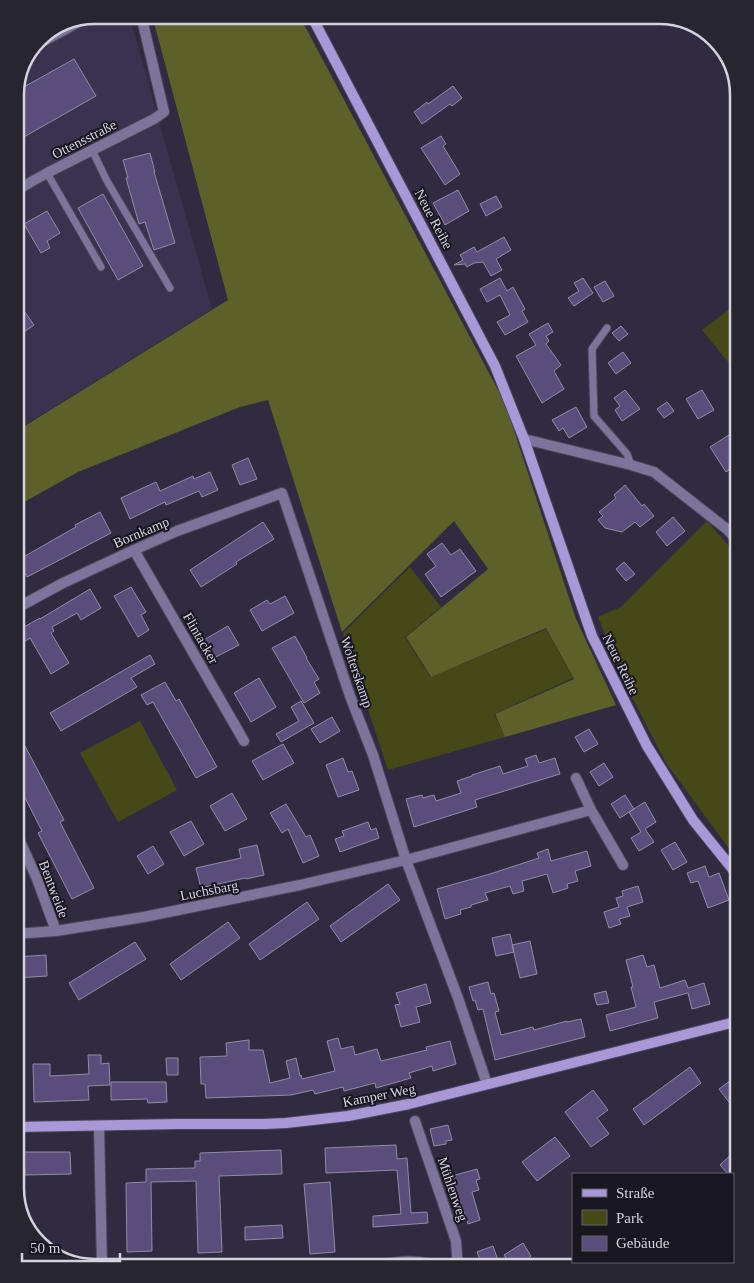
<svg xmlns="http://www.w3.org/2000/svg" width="754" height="1283" viewBox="0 0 754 1283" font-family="'Times New Roman',serif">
	<rect width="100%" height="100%" fill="#312b41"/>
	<path fill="#3a324e" d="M94,15H129L212,309L15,431V89L38,38Z"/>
	<path fill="#464817" d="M739,302V375L702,330Z
		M707,521L739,558V859L730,850L666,763L627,688L598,617L621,607Z
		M410,567L441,607L405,637L430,677L546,629L573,678L494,714L505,737L388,770L343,633Z
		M140,721L177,790L118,822L80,753Z"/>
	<path fill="#5d6029" d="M152,15H299L505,403L576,619L616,705L505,737L495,714L574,679L546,628L431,677L406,637L488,569L454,521L342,632L268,400L240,407L78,472L15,507V432L228,300Z"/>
	<path fill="#5a4d7c" stroke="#918ba5" d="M74,59L96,96L15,142V92Z
		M453,86L462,98L452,106L450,104L422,124L414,112L427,102L428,104Z
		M441,136L446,144L443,146L460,174L445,185L421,148Z
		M150,153L155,172H154L175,243L154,250L145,222L139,224L126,178H128L123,160Z
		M458,190L469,211L445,225L433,203Z
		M103,194L143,266L118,280L78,208Z
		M496,196L502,207L486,216L480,204Z
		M47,211L60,233L47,241L50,248L41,253L24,224Z
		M504,237L511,250L496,259L502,270L491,276L483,262L474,263L467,267L465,264L454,265L463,260L460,255L474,247L477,252Z
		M500,278L507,291L513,287L525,309L522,311L528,322L505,335L497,322L510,315L500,295L487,302L480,289Z
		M583,278L593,293L574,306L568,298L579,291L574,283Z
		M605,281L614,296L603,302L594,287Z
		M15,298L34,325L15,338Z
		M548,323L553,332L546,336L549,341L546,344L561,365L554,371L564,389L542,403L516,356L536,345L529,334Z
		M621,326L628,334L619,341L612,333Z
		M623,352L631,363L616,374L608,363Z
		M625,390L640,409L622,421L615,410L620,406L614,398Z
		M702,390L714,410L698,419L686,399Z
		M667,402L674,411L664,418L657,409Z
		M576,407L587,427L569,438L563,428L559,431L552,420Z
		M729,435L739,451V463L726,472L710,447Z
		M248,458L257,479L240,485L232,465Z
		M210,472L218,490L202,497L199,491L166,505L165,502L130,519L121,498L156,482L160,491L193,476L194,479Z
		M625,485L642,506L644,504L654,516L640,527L635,522L622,532L605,528L598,520L603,516L599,512L616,498L614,495Z
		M100,512L111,533L27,577L18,560L76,527L75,525Z
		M673,517L685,531L667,546L656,532Z
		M263,522L274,539L236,562L237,564L201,587L190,570Z
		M442,543L451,555L460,549L476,571L441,597L425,574L436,566L427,554Z
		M624,562L635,574L626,581L616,569Z
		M131,587L146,612L141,615L149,630L138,637L114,596Z
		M90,589L101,608L81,620L77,613L52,627L54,631L51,633L69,663L51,674L30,638L15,648V632L40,618V619Z
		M285,596L294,613L262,631L250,610L267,600L270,604Z
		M228,626L239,645L212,659L202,641Z
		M295,636L307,658H306L319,679L314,682L320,693L304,703L272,648Z
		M150,655L155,664L131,678L137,687L61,731L50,713Z
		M259,678L276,707L251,722L234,693Z
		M165,682L176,701L179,699L217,767L196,778L153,702L147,705L141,695Z
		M301,701L314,723L281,742L276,734L299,721L291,707Z
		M332,717L340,731L320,743L311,729Z
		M589,729L598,744L584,752L575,737Z
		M283,744L294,763L263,780L252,761Z
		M25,746L64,820L60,822L94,888L72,899L38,833L42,831L15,778V751Z
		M536,755L539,763L555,758L560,774L475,800L477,807L414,827L406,799L422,795L423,798L434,795L436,801L461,793L457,781L472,776V775L500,766L503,774L528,766L525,759Z
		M343,758L348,772L352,771L359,790L338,797L326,765Z
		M604,763L613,777L599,786L590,772Z
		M232,793L247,819L225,831L210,806Z
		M625,795L634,809L620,818L611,804Z
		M645,802L656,822L645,829L654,842L639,851L631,838L641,832L629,812Z
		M286,804L306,837L310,835L319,856L303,863L288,829L282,833L270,813Z
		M191,821L204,844L184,856L170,832Z
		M368,822L371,830L376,828L379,838L340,852L335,839L344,836L342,831Z
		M675,842L687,862L673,870L661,850Z
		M257,845L264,875L246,879L245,878L201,888L196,868L241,858L239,849Z
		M153,846L164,864L148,874L137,856Z
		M548,849L551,861L587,851L591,866L575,871L578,881L567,884L568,888L553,893L547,874L522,881L524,891L513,894L510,886L485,893L488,900L471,905V907L460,910L461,914L445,919L437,889L490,874L539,858L537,853Z
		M705,866L709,877L719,873L729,900L708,908L698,881L691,883L687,873Z
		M388,884L400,900L341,942L330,926Z
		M638,886L643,902L627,907L630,916L619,919L621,924L609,928L604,912L619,907L616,898L623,896L622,891Z
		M307,902L319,919L260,960L249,944Z
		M228,922L240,938L181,980L170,964Z
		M510,934L514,952L496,956L492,938Z
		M530,941L537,974L520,978L512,945Z
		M135,942L146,959L79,1000L69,983Z
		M46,955L47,976L15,978V957Z
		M643,955L647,967L654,965L660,988L685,980L688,988L704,983L710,1004L692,1009L688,993L654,1002L658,1018L610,1031L606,1015L636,1007L631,987H633L626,960Z
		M488,982L491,994L494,993L499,1011L495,1012L501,1035L533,1027L534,1030L567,1021V1022L581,1019L585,1037L495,1060L483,1009L478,1010L475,1000L473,1001L469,987Z
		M426,984L431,1003L416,1007L420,1022L401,1027L395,1005L400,1004L396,993Z
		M606,991L609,1003L597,1005L594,994Z
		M338,1038L341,1049L353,1046L355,1055L377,1049L381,1061L427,1050L426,1047L450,1041L456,1064L433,1071L432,1066L409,1073L411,1078L376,1088L375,1083L344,1091L343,1087L315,1094L313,1090L291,1095L206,1098L205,1084H201L200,1057L227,1056L226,1043L249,1040V1050H263L270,1083L290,1078L286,1061L296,1058L300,1076L301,1075L302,1079L335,1071L327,1041Z
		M88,1055H101V1064L109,1063L110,1085L88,1086L89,1100L34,1102L33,1064H50V1076L89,1074Z
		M166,1058H178V1075H167Z
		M690,1067L701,1083L644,1125L633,1109Z
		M739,1074V1101L732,1106L719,1089Z
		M111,1082H166L167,1102L148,1103L147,1099L111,1100Z
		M593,1090L608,1110L597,1118L609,1134L591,1147L565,1112Z
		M448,1125L452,1140L446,1141V1144L434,1146L430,1129Z
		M555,1137L570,1156L537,1181L522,1162Z
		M396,1145L397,1159L407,1158L411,1213L427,1212L428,1223L373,1227V1216L401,1214L397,1170L326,1173L325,1148Z
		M739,1147V1186L733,1179V1174H728L720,1165Z
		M281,1150L282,1174L219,1176L222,1252L198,1253L196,1181L151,1182L152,1251L127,1252L126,1183L146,1182V1169L195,1168V1161H200V1153Z
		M17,1152H70L71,1174L25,1175V1170L18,1171Z
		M477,1169L480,1179L476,1180L479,1190L472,1192L480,1220L468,1224L452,1176Z
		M330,1182L335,1252L310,1254L304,1184Z
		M282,1225L283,1238L245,1240V1227Z
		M523,1243L531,1256L529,1258L535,1268H512L504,1255Z
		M493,1246L499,1263L486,1268H483L477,1252Z"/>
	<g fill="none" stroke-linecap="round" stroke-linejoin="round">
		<defs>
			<path id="lane" d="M34,48L95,15
				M92,150L107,181L170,288
				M47,173L101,267
				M607,328L592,349L594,416L627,454L631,465"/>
			<path id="street" d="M15,191L47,173L154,119L164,112L141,15
				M524,439L631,465L654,472L728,530L739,543
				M134,550L244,741
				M15,609L63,583L134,550L177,531L282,493L350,696L373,755L406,860L458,998L487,1084
				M576,778L591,810
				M15,830L37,879L56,931
				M15,934L56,931L144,917L300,885L406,860L591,810L623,865
				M415,1121L456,1241L458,1268
				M99,1126L102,1268
				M360,1268C383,1265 417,1255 438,1268"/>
			<path id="secondary" d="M311,15L495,366L524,439L592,636L647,746L693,820L739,877
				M15,1127L178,1124H264L286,1123L348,1116L409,1104L739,1021"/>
		</defs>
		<use href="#lane" stroke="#4b465a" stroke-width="9"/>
		<use href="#street" stroke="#4b465a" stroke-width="12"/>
		<use href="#secondary" stroke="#4b465a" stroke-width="12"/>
		<use href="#lane" stroke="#7d739b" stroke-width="7"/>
		<use href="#street" stroke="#7d739b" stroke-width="10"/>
		<use href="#secondary" stroke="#a998d8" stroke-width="10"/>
	</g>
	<g text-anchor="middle" stroke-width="4" stroke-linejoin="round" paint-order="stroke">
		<g font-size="14" fill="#d5d2e0" stroke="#18161f">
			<text transform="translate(84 139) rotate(-27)" y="5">Ottensstraße</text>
			<text transform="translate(434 219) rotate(62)" y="5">Neue Reihe</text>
			<text transform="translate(141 532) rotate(-23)" y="5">Bornkamp</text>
			<text transform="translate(201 638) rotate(60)" y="5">Flintacker</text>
			<text transform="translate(621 664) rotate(64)" y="5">Neue Reihe</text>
			<text transform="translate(357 672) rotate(71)" y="5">Wolterskamp</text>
			<text transform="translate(54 889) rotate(69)" y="5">Bentweide</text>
			<text transform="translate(209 890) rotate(-11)" y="5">Luchsbarg</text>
			<text transform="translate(379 1095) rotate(-11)" y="5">Kamper Weg</text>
			<text transform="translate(453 1189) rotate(71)" y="5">Mühlenweg</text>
		</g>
	</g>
	<path d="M0 0H754V1283H0ZM95 24H659A71 71 0 0 1 730 95V1188A71 71 0 0 1 659 1259H95A71 71 0 0 1 24 1188V95A71 71 0 0 1 95 24Z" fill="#27252e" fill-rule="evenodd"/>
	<path fill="none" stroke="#d5d2e0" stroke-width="2.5" d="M95 24H659A71 71 0 0 1 730 95V1188A71 71 0 0 1 659 1259H95A71 71 0 0 1 24 1188V95A71 71 0 0 1 95 24Z"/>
	<rect x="572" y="1173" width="162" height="90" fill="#18161f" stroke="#64616c"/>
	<rect x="582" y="1189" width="25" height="8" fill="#a998d8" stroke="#64616c"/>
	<text x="616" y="1198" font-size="15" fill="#d5d2e0">Straße</text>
	<rect x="582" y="1210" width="25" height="15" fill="#464817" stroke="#64616c"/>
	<text x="616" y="1223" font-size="15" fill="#d5d2e0">Park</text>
	<rect x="582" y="1236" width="25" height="15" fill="#5a4d7c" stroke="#64616c"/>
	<text x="616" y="1248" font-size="15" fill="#d5d2e0">Gebäude</text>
	<path d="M22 1253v8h98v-8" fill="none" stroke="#d5d2e0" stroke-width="2.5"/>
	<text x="30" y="1253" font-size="15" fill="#d5d2e0" stroke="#18161f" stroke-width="4" paint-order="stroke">50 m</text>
</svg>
